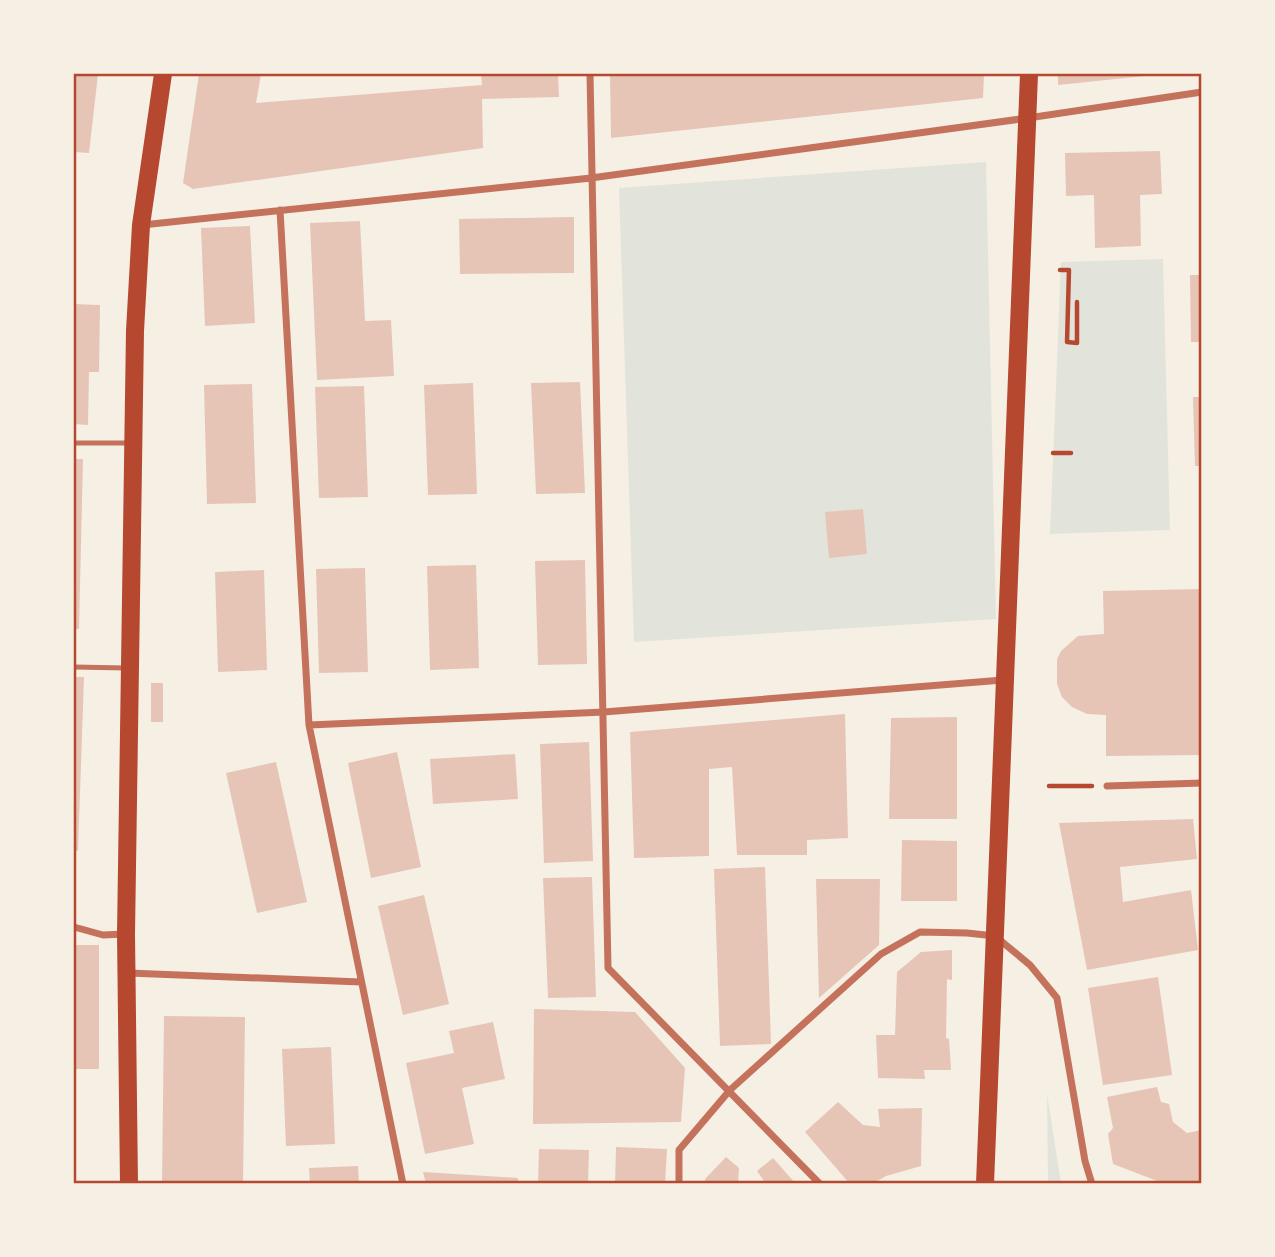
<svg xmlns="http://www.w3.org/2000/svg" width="1275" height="1257" viewBox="0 0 1275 1257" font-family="'Nunito Sans',sans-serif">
	<rect width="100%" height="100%" fill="#f6efe4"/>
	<path fill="#e2e4dc" d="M986,162L996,619L634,642L619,188Z
		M1163,259L1170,530L1050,534L1061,262Z
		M1047,1094L1061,1183H1048Z"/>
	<path fill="#e6c5b7" d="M74,74H98L89,153L74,152Z
		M199,74H261L256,103L482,85L481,74H558L559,97L482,99L483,148L193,189L183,183Z
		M610,74H984L983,98L611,138Z
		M1058,74H1154V75L1058,85Z
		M1160,151L1162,194L1140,195L1141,246L1095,248L1094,195L1066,196L1065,153Z
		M574,217V273L460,274L459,219Z
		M360,221L365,321L391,320L394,376L317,380L310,223Z
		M250,226L255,323L205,326L201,228Z
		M1190,275H1202V342H1191Z
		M74,304L100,305L99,372H89L88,425L74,424Z
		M580,382L585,493L536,494L531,383Z
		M473,383L477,494L428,495L424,385Z
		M252,384L256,503L207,504L204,385Z
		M364,386L368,497L319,498L315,387Z
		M1193,397H1202V466H1195Z
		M74,459H83L79,629H74Z
		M863,509L867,554L829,558L825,512Z
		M585,560L587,664L538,665L535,561Z
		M476,565L479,668L430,670L427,566Z
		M365,568L368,672L319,673L316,569Z
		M264,570L267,670L218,672L215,572Z
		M1202,589V755L1106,756V715L1087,714L1072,707L1062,697L1057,684V659L1061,651L1078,636L1104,634L1103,591Z
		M74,677H84L78,851H74Z
		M151,683H163V722H151Z
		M845,714L848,838L807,840V855H737L732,767L709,769V856L634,858L630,732Z
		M957,717V819H889L891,718Z
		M589,742L593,861L544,863L540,744Z
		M397,752L421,867L371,878L348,763Z
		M515,754L518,799L433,804L430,759Z
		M276,762L307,902L257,913L226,773Z
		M1193,819L1197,859L1120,867L1123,902L1191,890L1198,950L1087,970L1059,823Z
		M902,840L957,841V901H901Z
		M765,867L771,1044L720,1046L714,869Z
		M592,877L596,997L548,998L543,878Z
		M816,879H880L879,945L819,998Z
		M424,895L449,1004L403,1015L378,906Z
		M74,945H99V1069H74Z
		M952,950V980L947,979L946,1038L949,1039L951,1070H924L925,1079L878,1078L876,1035H895L897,972L921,952Z
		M1158,977L1172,1075L1103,1085L1088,988Z
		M534,1009L635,1012L685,1068L681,1122L533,1124Z
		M164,1016L245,1017L243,1184H162Z
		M493,1022L505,1079L462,1088L474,1144L425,1154L406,1063L454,1053L449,1031Z
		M331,1047L335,1144L286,1146L282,1049Z
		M1157,1087L1161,1102L1169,1104L1173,1122L1187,1133L1202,1130V1184H1165L1113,1164L1108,1134L1113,1128L1107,1097Z
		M838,1102L863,1125L880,1127L878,1109L922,1108L921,1166L886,1176L872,1184H850L805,1132Z
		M616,1147L667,1149L665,1184H615Z
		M539,1149L589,1150L588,1184H538Z
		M726,1157L739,1168L738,1184H705V1179Z
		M773,1158L796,1184H766L757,1171Z
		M358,1166L359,1184H310L309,1168Z
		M423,1172L518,1178V1184H426Z"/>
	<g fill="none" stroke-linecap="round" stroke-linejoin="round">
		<path stroke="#b5482f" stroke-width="4.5" d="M1060,270H1069L1067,342L1077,343V302
			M1053,453H1071
			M1049,786H1092"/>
		<path stroke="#c5725c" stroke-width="5" d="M74,443H130
			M74,667L126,668"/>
		<path stroke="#c5725c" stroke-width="7" d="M590,74L608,968L820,1184
			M280,210L309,725L403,1184
			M142,225L591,178L1028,118L1202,92
			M309,725L604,712L1003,680
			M1107,786L1202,783
			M74,927L103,935L125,934
			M128,973L361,982
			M679,1184V1150L730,1090L881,954L920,932L967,933L995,936L1030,965L1057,998L1085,1161L1092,1184"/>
		<path stroke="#b5482f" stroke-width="18" d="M129,1184L126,934L135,331L141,225L163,74
			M985,1184L1029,74"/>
	</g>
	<rect width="1275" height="1257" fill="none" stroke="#f6efe4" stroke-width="150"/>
	<rect x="75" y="75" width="1125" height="1107" fill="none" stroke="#b5482f" stroke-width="2.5"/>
</svg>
